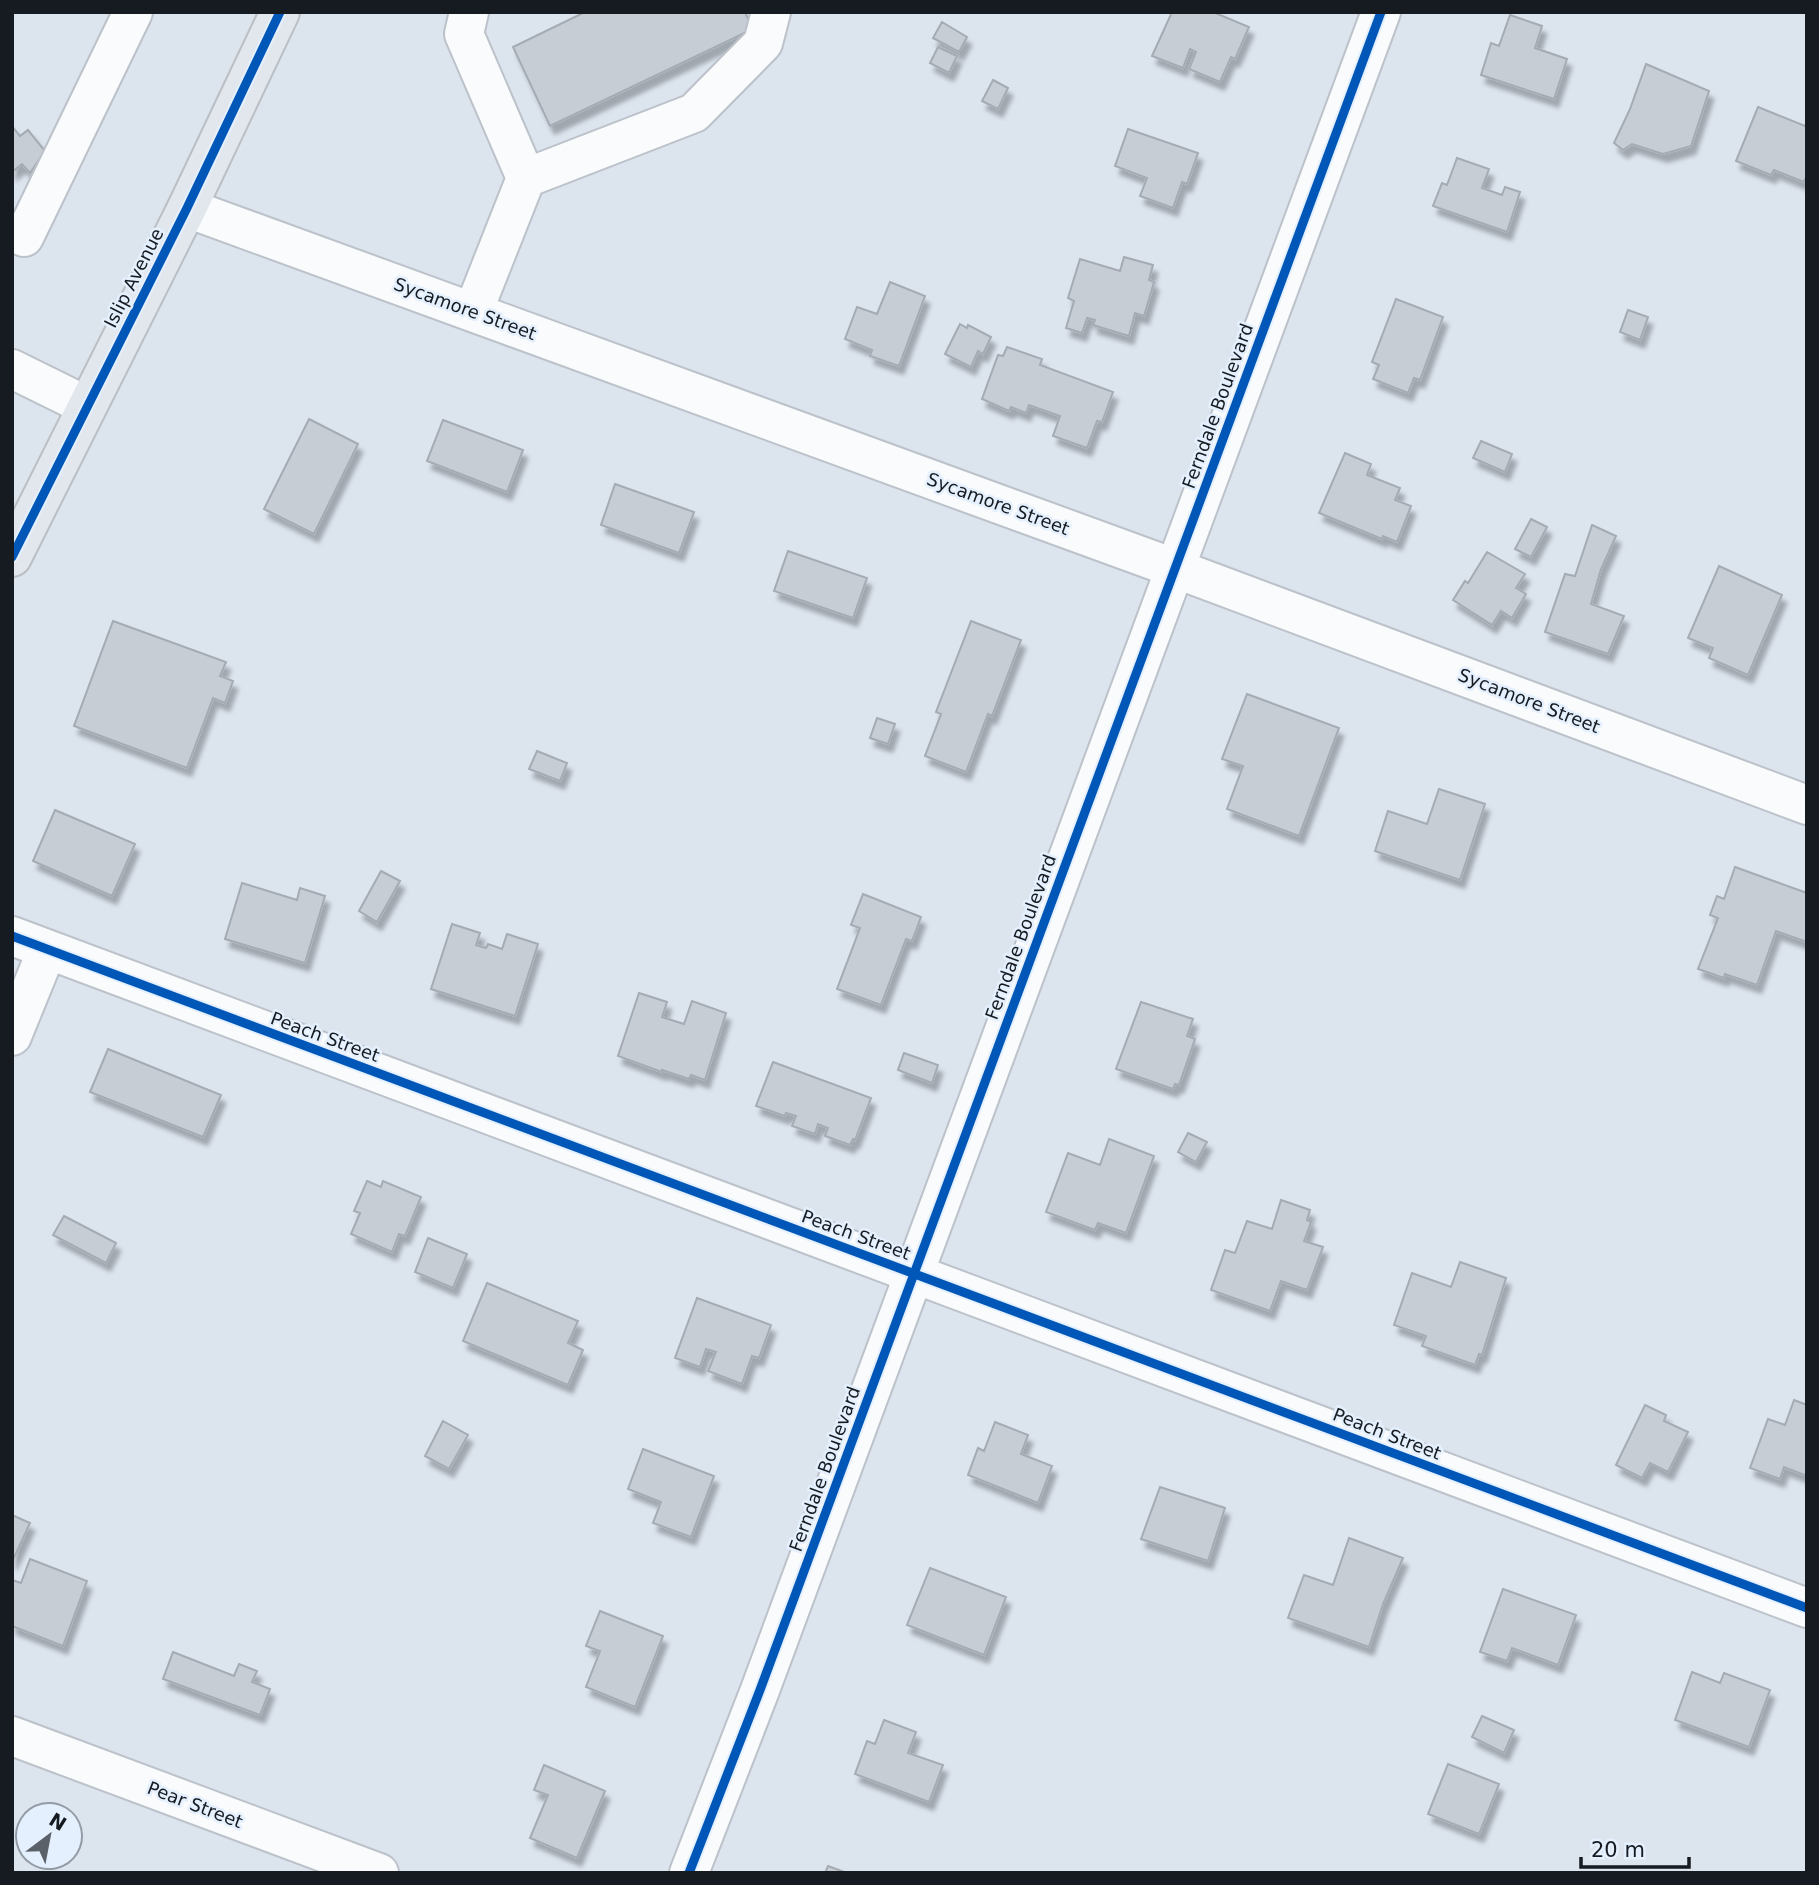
<svg xmlns="http://www.w3.org/2000/svg" width="1819" height="1885" viewBox="0 0 1819 1885" font-family="'DejaVu Sans',sans-serif">
	<defs>
		<filter id="shadow"><feDropShadow dx="4.5" dy="8" stdDeviation="2" flood-color="#0004"/></filter>
	</defs>
	<rect width="100%" height="100%" fill="#dce4ee"/>
	<path fill="#c7cdd5" stroke="#a5abb3" stroke-width="2" filter="url(#shadow)" d="M585,12H745L753,29L550,126L513,47Z
		M1172,12H1213L1249,27L1235,59L1231,57L1220,82L1189,69L1196,52L1190,49L1183,68L1152,56Z
		M1510,15L1542,26L1535,48L1567,59L1554,99L1481,75L1491,43L1499,46Z
		M942,22L967,37L959,52L933,38Z
		M938,47L957,56L949,73L930,63Z
		M1646,64L1709,91L1691,146L1663,154L1632,144L1623,150L1614,143L1630,109Z
		M993,80L1008,88L998,109L982,101Z
		M1758,107L1805,126L1807,122V175L1804,182L1774,170L1771,175L1736,161Z
		M12,126L20,136L28,130L45,151L30,173L22,164L12,172Z
		M1128,129L1198,153L1187,184L1182,182L1173,208L1140,196L1147,178L1115,166Z
		M1457,158L1489,169L1482,188L1502,195L1505,187L1520,192L1507,232L1433,206L1442,183L1447,185Z
		M1124,257L1153,265L1149,280L1154,282L1144,316L1135,313L1129,336L1093,325L1095,320L1087,318L1082,333L1066,328L1074,301L1068,298L1080,259L1120,271Z
		M890,282L925,296L899,366L870,356L872,350L845,339L857,307L877,314Z
		M1396,299L1443,317L1420,380L1414,378L1408,393L1373,379L1379,365L1372,362Z
		M1628,310L1648,317L1640,340L1620,332Z
		M960,324L967,328L968,325L991,337L983,354L978,351L971,367L945,354Z
		M1007,347L1042,359L1040,365L1113,392L1102,422L1097,421L1087,448L1053,436L1060,416L1029,405L1026,413L1011,407L1009,411L982,399L998,355L1003,356Z
		M309,419L358,444L314,534L264,509Z
		M443,420L523,450L507,492L427,461Z
		M1481,441L1512,454L1505,472L1473,458Z
		M1345,453L1371,464L1367,475L1400,488L1395,500L1411,506L1397,542L1383,536L1382,539L1319,513Z
		M615,484L694,512L679,553L601,525Z
		M1531,519L1547,527L1531,557L1515,549Z
		M1592,525L1616,536L1601,569L1591,604L1624,616L1608,654L1545,632L1565,574L1575,576Z
		M788,551L867,578L853,618L774,591Z
		M1487,552L1525,574L1516,588L1526,594L1512,618L1501,611L1492,625L1453,600L1465,581L1468,583Z
		M1719,566L1782,595L1748,675L1709,658L1713,648L1688,638Z
		M113,621L226,662L220,676L233,681L225,703L213,698L187,768L74,726Z
		M971,621L1021,640L992,716L988,714L966,772L925,756L941,714L936,712Z
		M1247,694L1339,728L1299,836L1227,809L1243,766L1222,759Z
		M877,718L895,724L888,744L870,738Z
		M537,751L567,763L560,781L529,769Z
		M1439,789L1485,804L1460,880L1375,851L1388,811L1427,824Z
		M55,810L135,844L112,896L33,861Z
		M1735,867L1807,893V942L1776,931L1757,985L1725,974L1724,978L1698,969L1718,918L1710,915L1717,896L1724,899Z
		M381,871L400,881L377,922L359,911Z
		M242,883L297,900L300,888L325,896L305,963L225,939Z
		M863,894L921,917L912,941L906,939L881,1005L837,989L860,928L851,925Z
		M452,924L480,933L476,945L486,948L488,944L502,949L507,934L538,944L515,1016L431,989Z
		M639,993L667,1002L662,1017L684,1024L692,1001L726,1013L705,1080L691,1075L689,1079L662,1070V1072L618,1056Z
		M1141,1002L1193,1019L1187,1036L1195,1039L1179,1085L1175,1084L1173,1089L1116,1069Z
		M108,1049L221,1095L203,1137L90,1092Z
		M904,1053L938,1065L932,1083L898,1070Z
		M773,1062L871,1098L855,1140L853,1139L850,1145L825,1136L828,1128L818,1124L815,1134L792,1126L796,1116L786,1113L785,1116L756,1106Z
		M1188,1133L1207,1142L1196,1162L1178,1152Z
		M1109,1139L1154,1156L1126,1233L1098,1223L1095,1230L1046,1212L1068,1153L1100,1165Z
		M367,1181L381,1187L383,1181L421,1197L405,1236L399,1234L392,1252L351,1234L360,1213L354,1211Z
		M1281,1200L1310,1210L1307,1220L1311,1222L1304,1241L1323,1247L1307,1290L1281,1281L1270,1311L1211,1290L1225,1250L1235,1253L1247,1221L1272,1229Z
		M64,1216L116,1243L106,1263L53,1235Z
		M428,1238L467,1254L453,1288L415,1272Z
		M1460,1262L1506,1278L1482,1355L1479,1354L1475,1365L1422,1346L1426,1336L1394,1325L1412,1273L1451,1287Z
		M487,1283L578,1321L568,1343L583,1350L568,1385L463,1341Z
		M697,1298L771,1325L759,1358L752,1356L742,1384L708,1371L716,1352L706,1349L700,1367L675,1358Z
		M1794,1400L1807,1405V1476L1784,1467L1780,1479L1750,1468L1768,1419L1785,1425Z
		M1645,1405L1666,1415L1664,1421L1688,1432L1668,1472L1650,1463L1642,1478L1616,1465Z
		M443,1421L468,1435L449,1469L425,1456Z
		M995,1422L1028,1435L1021,1454L1052,1466L1038,1503L968,1475L978,1448L984,1451Z
		M643,1449L714,1476L691,1537L653,1523L661,1502L628,1489Z
		M1160,1487L1225,1508L1208,1561L1141,1539Z
		M12,1515L30,1523L12,1562Z
		M1349,1538L1403,1558L1383,1604L1369,1647L1288,1618L1304,1575L1333,1585Z
		M30,1559L87,1581L63,1646L12,1626V1580L21,1583Z
		M930,1568L1006,1597L984,1655L907,1625Z
		M1503,1589L1576,1615L1558,1665L1512,1648L1507,1661L1480,1652Z
		M600,1611L663,1636L635,1707L586,1687L600,1651L586,1646Z
		M173,1652L234,1676L239,1664L257,1671L252,1682L270,1689L260,1715L163,1679Z
		M1692,1672L1720,1683L1724,1673L1770,1690L1749,1747L1675,1720Z
		M1482,1716L1514,1730L1504,1753L1472,1737Z
		M884,1720L916,1732L908,1753L943,1765L929,1802L855,1774L867,1741L875,1744Z
		M1448,1764L1499,1784L1479,1834L1428,1814Z
		M544,1765L605,1791L577,1858L530,1838L548,1795L534,1790Z
		M828,1866L847,1873H825Z"/>
	<g fill="none" stroke-linecap="round" stroke-linejoin="round">
		<defs>
			<path id="minor" d="M469,12L464,34L526,178L473,312
				M526,178L694,113L763,43L771,12
				M187,208L1174,568L1807,805
				M12,232L24,237L133,12
				M12,369L87,406
				M12,936L1807,1608
				M12,1036L47,950
				M12,1736L379,1873
				M689,1873L760,1690L1381,12"/>
			<path id="major" d="M12,557L187,208L280,12"/>
		</defs>
		<use href="#minor" stroke="#bcc2ca" stroke-width="42"/>
		<use href="#major" stroke="#bbbfc4" stroke-width="42"/>
		<use href="#minor" stroke="#fafbfc" stroke-width="38"/>
		<use href="#major" stroke="#e1e7ed" stroke-width="38"/>
		<defs>
			<path id="cycleway" d="M12,557L187,208L280,12
				M12,936L1807,1608
				M689,1873L760,1690L1381,12"/>
		</defs>
		<use href="#cycleway" stroke="#e5f0fe" stroke-width="13"/>
		<use href="#cycleway" stroke="#0057b8" stroke-width="9"/>
	</g>
	<g text-anchor="middle" stroke-width="5" stroke-linejoin="round" paint-order="stroke">
		<g font-size="18" fill="#161b21" stroke="#e5f0fe">
			<text transform="translate(134 278) rotate(-63)" y="6">Islip Avenue</text>
			<text transform="translate(465 309) rotate(20)" y="6">Sycamore Street</text>
			<text transform="translate(1218 406) rotate(-70)" y="6">Ferndale Boulevard</text>
			<text transform="translate(998 504) rotate(20)" y="6">Sycamore Street</text>
			<text transform="translate(1529 701) rotate(21)" y="6">Sycamore Street</text>
			<text transform="translate(1021 937) rotate(-70)" y="6">Ferndale Boulevard</text>
			<text transform="translate(325 1037) rotate(20)" y="6">Peach Street</text>
			<text transform="translate(856 1235) rotate(20)" y="6">Peach Street</text>
			<text transform="translate(1387 1434) rotate(21)" y="6">Peach Street</text>
			<text transform="translate(825 1469) rotate(-70)" y="6">Ferndale Boulevard</text>
			<text transform="translate(195 1805) rotate(21)" y="6">Pear Street</text>
		</g>
	</g>
	<rect width="1819" height="1885" fill="none" stroke="#161b21" stroke-width="28"/>
	<g transform="translate(49 1836) rotate(32)"><circle r="33" fill="#e5f0fe" stroke="#929ba6" stroke-width="2"/>
	<path d="M0-5L12 26L0 18L-12 26Z" fill="#5b6169"/>
	<text y="-10" font-size="19" font-weight="bold" text-anchor="middle" fill="#161b21">N</text>
	</g>
	<path d="M1581 1857v10h108v-10" fill="none" stroke="#161b21" stroke-width="3.5"/>
	<text x="1591" y="1857" font-size="21" fill="#161b21" stroke="#e5f0fe" stroke-width="5" paint-order="stroke">20 m</text>
</svg>
